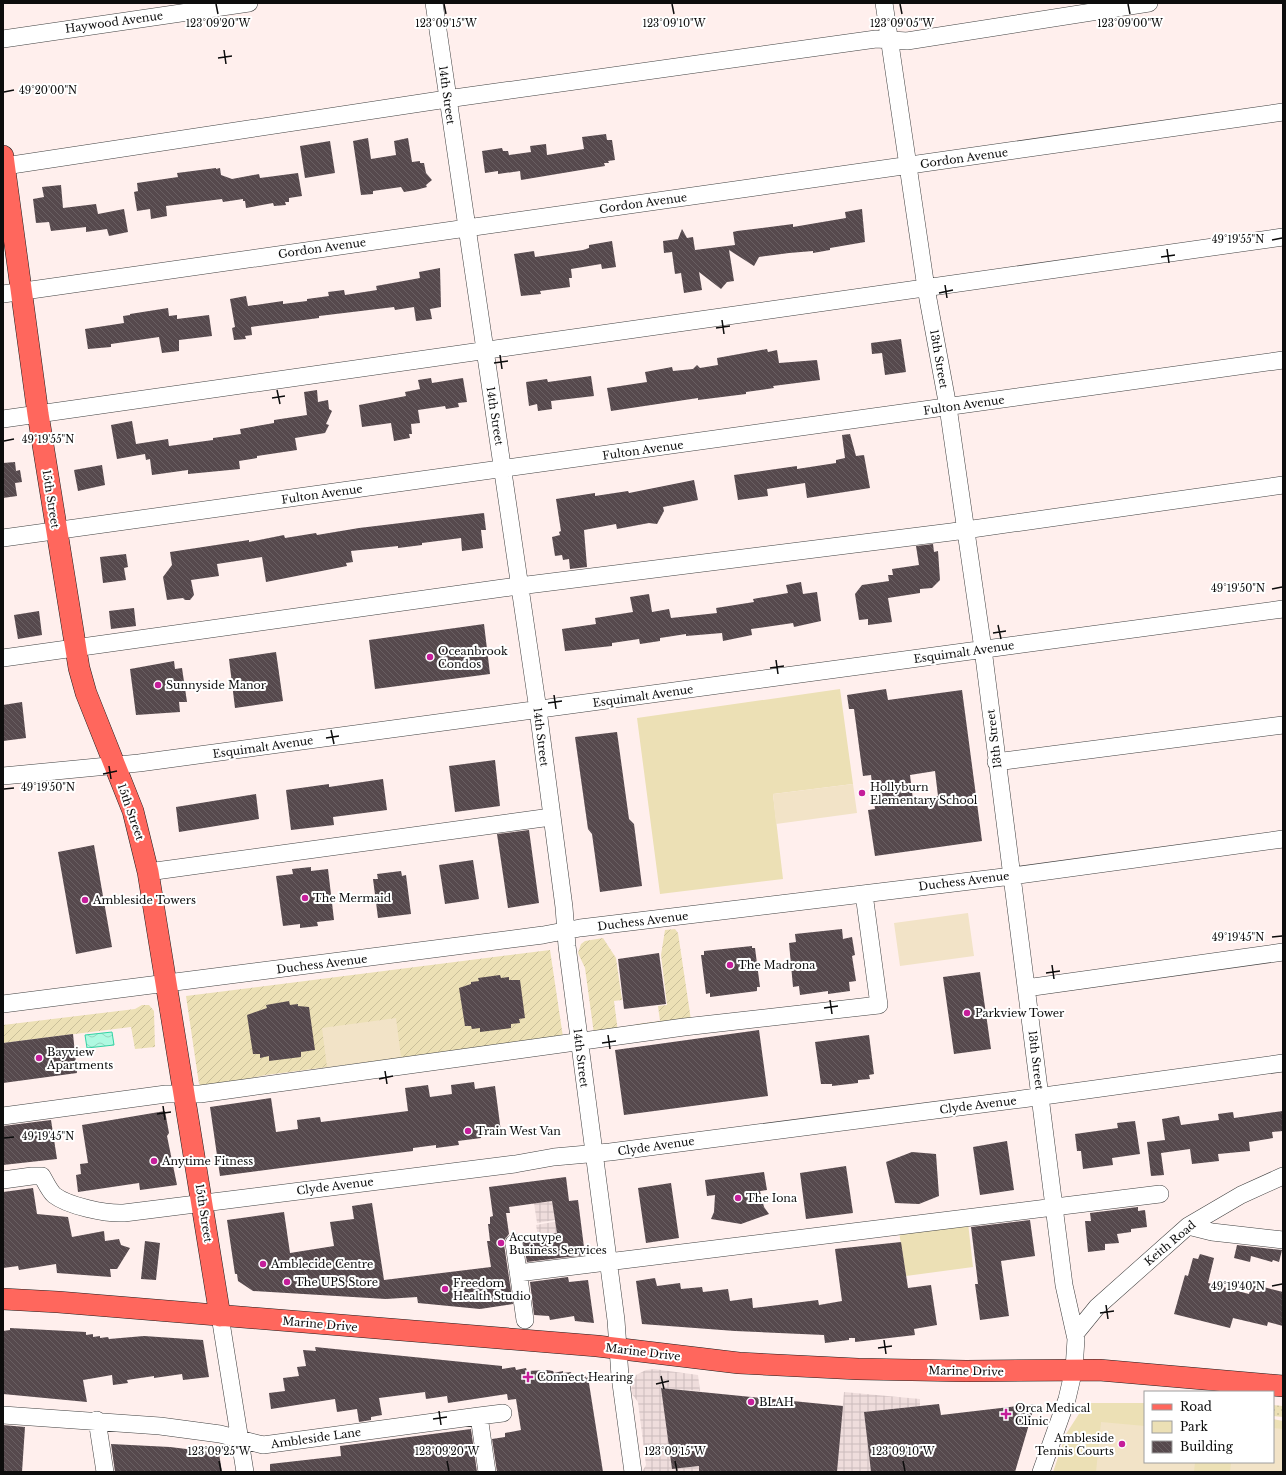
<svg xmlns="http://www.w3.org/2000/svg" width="1286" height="1475" viewBox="0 0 1286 1475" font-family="'Libre Baskerville',serif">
	<defs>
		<pattern id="grass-dots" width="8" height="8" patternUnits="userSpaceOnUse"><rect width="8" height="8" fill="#ece0b5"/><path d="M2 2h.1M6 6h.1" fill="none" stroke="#c9bf9a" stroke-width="1.8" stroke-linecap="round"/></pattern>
		<pattern id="garden-furrows" width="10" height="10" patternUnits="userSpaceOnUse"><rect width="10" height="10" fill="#ece0b5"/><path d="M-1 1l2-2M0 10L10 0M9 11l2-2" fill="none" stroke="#c9bf9a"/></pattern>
		<pattern id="plaza-grid" width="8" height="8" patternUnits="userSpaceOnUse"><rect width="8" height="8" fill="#efdddc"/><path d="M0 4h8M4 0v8" fill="none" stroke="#ccbcbc"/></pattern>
		<pattern id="water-waves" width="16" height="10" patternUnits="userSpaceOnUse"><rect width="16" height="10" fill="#aff9e1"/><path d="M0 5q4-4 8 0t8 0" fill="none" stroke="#95d4c0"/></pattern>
		<pattern id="building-back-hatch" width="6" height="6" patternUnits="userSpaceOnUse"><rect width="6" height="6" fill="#56494d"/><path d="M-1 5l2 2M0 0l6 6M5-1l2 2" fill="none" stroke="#695f62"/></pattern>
	</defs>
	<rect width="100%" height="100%" fill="#ffefed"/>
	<path fill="url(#grass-dots)" d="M1273,1405L1283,1406V1417L1273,1416Z"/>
	<path fill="#ece0b5" d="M840,689L853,784L773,794L783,879L660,894L637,718Z
		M968,1223L973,1267L906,1276L899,1232Z
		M1086,1403H1145V1462H1273V1419L1283,1421V1472H1053L1066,1434Z"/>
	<path fill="url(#garden-furrows)" d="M675,929L678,933L691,1020L636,1026L637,1024L660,1021L658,1006L667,1005L661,955L665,930Z
		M603,938L616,958L622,1000L614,1001L618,1032L594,1034L585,968L578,953L581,944L585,941Z
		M550,950L563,1037L266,1075L204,1088L199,1084L186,996Z
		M142,1005H149L154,1011L155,1047L135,1049L131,1027L3,1043V1025L135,1009Z"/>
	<path fill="#f2e3c7" d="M853,784L857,813L776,824L773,794Z
		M968,913L974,956L900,966L894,923Z
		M396,1018L401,1057L327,1067L322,1028Z
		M1101,1422L1145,1426V1462H1195L1194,1472H1096Z
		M1273,1428L1283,1429V1472H1230L1231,1462H1273Z"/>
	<path fill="url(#plaza-grid)" d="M552,1201L555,1220L537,1223L534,1203Z
		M559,1221L560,1233L538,1236L536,1225Z
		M654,1369L698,1375L700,1391L661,1388L672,1469L699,1466V1472H642L646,1465L638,1402L632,1394L631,1389L636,1375L646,1370Z
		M844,1392L920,1399V1406L864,1412L871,1472H837Z"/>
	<path fill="url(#water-waves)" stroke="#32d4a4" d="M112,1032L114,1045L87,1048L85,1035Z"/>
	<path fill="url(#building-back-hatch)" fill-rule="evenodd" d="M606,134L607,140H612L615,160L608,161L609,163H604L605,166L521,180L520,171L498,174V171L485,173L482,151L502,148L503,151H508L509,155L531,152L530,146L546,144L547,155L584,149L582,137Z
		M368,138L371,159L396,155L394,141L408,138L412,162L420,161V163H424L426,173L432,180L426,185L427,187L416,190L404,192L401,187L373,191V194L361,195L353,141Z
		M330,141L335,173L305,178L300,146Z
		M216,168V169L220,168L221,175L232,179L259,174L260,178L298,173L302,196L289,198V202H285L286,205L274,206L273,203L246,208L245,201H243V199L223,202L222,199L166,206L167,216L151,219L150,209L137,211L134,192L138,191L137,183L178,177L177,173Z
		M61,185L63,208L96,204L98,214L124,209L128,232L109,236L107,229L86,232V227L51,231L49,222L36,223L33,199L44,197L42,187Z
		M862,209L865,242L830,248V250L813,253V251L789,253L759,257L754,266L729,250L734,281L727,282L721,289L699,272L702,290L684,293L681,273L675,274L672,252L664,253L663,241L678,239L682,229L687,238L693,237L695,250L735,245L733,232L737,231L793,224V227L846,218L845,212Z
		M612,241L616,267L602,269L601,264L571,269L572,278H569L570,287L540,291L541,294L521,296L514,254L534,251L535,257L583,250L589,248V245Z
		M440,268L441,307L430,309L432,319L416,321L414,307L395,310L394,307L319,316V318L251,327L252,335L245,336L246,339L234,340L232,328L235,327L230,299L246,296L248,306L283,301V304L307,301V299L329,296L328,292L344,290L345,295L377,290L376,286L420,278L419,272Z
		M168,308L169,316L177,315V319L209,315L212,336L179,340V351L162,353L159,337L111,344V347L88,349L85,329L124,323L123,316L130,315V314Z
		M901,339L906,372L885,375L882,353L872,354L871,343Z
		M767,349L768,352L777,350L779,363L817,360L820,380L773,386L774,388L746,392V394L698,400V398L611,411L607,388L647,382L645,372L672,367L673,371L693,369L697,365L700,368L718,365L717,358Z
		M591,376L594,396L551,401L552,409L538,411L537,404L529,406L526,382L547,379L548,382Z
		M431,378L432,383L463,378L467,402L458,403L459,407L446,409L445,406L418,410L420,423L411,424L412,434H409L410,438L394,441L391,423L362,427L359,405L406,396L405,392L420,389L418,380Z
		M317,390L318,402L328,400L329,409L332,411L326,424L329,425L325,433L295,438L297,450L257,456V458L239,461L240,469L188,474V470L152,475L150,459L146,460L145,454L117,459L111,425L132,421L136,444L168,439L169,446L213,440V438L241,434L240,429L274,423V420L307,415L304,392Z
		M850,434L856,456L864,455L870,488L807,498L805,483L767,489L768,496L738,500L734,475L797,466V469L836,463V460L845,458L842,435Z
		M15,462L16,471L20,470L22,482L15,483L17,496L3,498V463Z
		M102,465L105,485L78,491L74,470Z
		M694,480L698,500L663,507L664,511L657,524L649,523L617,529L616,524L584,530L587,567L570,569L569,559L563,560L562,555L555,556L552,537L560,535L559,532L561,531L556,499L595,493V496L628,491L629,493Z
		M484,513L486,530H481L483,548L462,551L461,538L422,543V545L398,548V546L351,551L353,562L346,563L347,566L266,582L262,557L217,564L219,576L191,580L194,595L190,600H185L183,598L167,600L163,577L172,565L170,552L249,540V542L284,535L285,538L316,533L317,535L359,528Z
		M933,544L934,552L938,551L940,580L932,588L920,589V593L888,598L892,622L868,625V619L859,620L855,594L862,585L889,581L888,575H893L892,569L919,565L916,546Z
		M126,554L128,567L124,568L126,580L103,583L100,557Z
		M801,582L803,594L817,592L821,621L794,627L793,623L751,629L752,635L723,641L722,633L686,636V634L660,638V641L640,644L639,639L612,643V646L565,651L562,629L596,624L595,618L633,612L630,597L649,594L652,612L669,609L671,618L717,613L716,608L754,602L753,599L788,593L786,585Z
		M134,608L136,626L111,629L109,611Z
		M39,611L42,635L18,639L14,615Z
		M484,624L490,674L375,689L369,640Z
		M276,652L283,701L235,708L229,659Z
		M174,661L175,669L182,668L187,702H179L180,712L136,715L130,669Z
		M886,689L888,700L962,690L982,841L875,856L868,810L875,809L871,775L863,776L854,709H849L847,695ZM935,771L938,796L913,800L910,775Z
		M22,702L26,738L3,741V705Z
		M617,732L629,819L634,824L642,886L600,892L592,834L588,829L575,737Z
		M495,760L500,806L455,812L449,766Z
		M383,779L387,810L333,817L334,825L291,830L286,790L329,784V787Z
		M256,794L259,819L179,832L176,807Z
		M529,830L539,903L508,908L497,834Z
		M94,845L112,947L76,954L58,852Z
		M473,860L479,899L445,904L439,865Z
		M311,867V871L328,869L334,920L317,922L318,926L300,928V924L283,926L276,876L293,874L292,869Z
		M401,871L402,876L406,875L411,914L378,918L373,879H378L377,874Z
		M842,929L843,939L852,937L855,955L852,956L856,981L849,982L850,991L828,994V991L800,995L799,986L793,987L789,943L796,942L795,934Z
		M752,946V948H755L760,987H757V991L710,997V993L706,994L701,955H704V951Z
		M659,953L666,1004L624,1009L618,959Z
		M980,972L991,1049L954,1054L943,977Z
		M500,975L501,978L509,977V980H520L525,1018L519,1019L520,1023L511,1024V1028L480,1032V1028L472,1029L471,1026H465L459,988L471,984V982L479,981L478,978Z
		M289,1001L290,1005L298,1004V1006L309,1007L315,1050L301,1052V1057L269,1061V1056L260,1058V1054H253L247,1015L267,1008L266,1005Z
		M759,1030L768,1096L624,1115L615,1050Z
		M73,1034L77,1073L3,1083V1043Z
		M869,1035L874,1074L869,1075L870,1079L858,1080V1083L832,1086V1084H821L815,1042Z
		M474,1082L475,1089L495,1086L501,1132L481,1135V1138L458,1141L459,1145L436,1148V1145L413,1148V1151L220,1176L210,1107L271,1098L276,1132L298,1129L297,1120L320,1117L321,1122L408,1111L405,1088L428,1085L430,1097L452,1094L451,1085Z
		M165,1111L169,1133L167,1136L177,1185L140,1190L139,1183L78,1192L76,1175L81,1174L80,1164L88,1163L82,1125Z
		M1283,1111V1131L1272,1132L1273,1138L1249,1142L1250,1151L1218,1154L1219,1161L1192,1164L1190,1149L1161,1153L1164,1175L1151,1176L1147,1142L1165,1140L1162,1119L1179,1116L1181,1125L1219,1120L1218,1114L1233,1112L1234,1118Z
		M51,1120L57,1159L3,1165V1126Z
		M1135,1121L1140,1154L1112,1158L1113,1165L1083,1169L1081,1151H1077L1075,1134L1118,1128L1117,1123Z
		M1007,1141L1014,1190L980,1195L973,1147Z
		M912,1152L936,1154L939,1196L919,1204L895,1203L886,1162Z
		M846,1166L853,1213L806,1219L800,1173Z
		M764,1172L767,1190L760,1191L764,1207L769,1214L741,1224L711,1219L714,1212L715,1195L707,1196L705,1180Z
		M566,1177L569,1201L578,1200L585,1255L527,1262L522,1238L557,1233L552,1201L509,1207L510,1213H506L509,1234L505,1239L504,1244L513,1304L480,1309L418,1303L417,1297L386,1299L253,1291L238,1281L237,1274H235L227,1220L284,1212L290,1253L334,1246L330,1222L354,1219L352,1206L372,1203L384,1280L491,1267L487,1241H490L488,1224H490V1217L493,1216L489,1187Z
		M671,1183L679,1238L646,1243L638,1188Z
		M33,1188L37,1214L68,1217L72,1237L104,1231L105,1241L119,1239L121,1245L130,1248L117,1269H110L111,1277L57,1273L56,1264L19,1270L18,1266L3,1268V1192Z
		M1138,1207V1211L1145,1210L1147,1227L1131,1229V1232L1117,1234L1119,1243L1105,1244V1250L1088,1252L1085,1221H1091L1090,1213Z
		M1030,1220L1035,1256L1001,1261L1009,1316L980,1320L975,1284H978L971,1227Z
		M145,1241L160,1243L156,1280L141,1279Z
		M901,1242L908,1288L931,1285L937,1325L914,1329L915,1335L855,1342V1338H849V1340L825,1343L824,1335L735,1331L642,1324L636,1281L655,1278L657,1286L680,1283L681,1289L702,1287L703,1292L728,1289L730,1301L752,1298L753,1308L818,1300L819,1305L842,1301L835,1249Z
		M1237,1245L1282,1250L1279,1262L1273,1260L1272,1262L1251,1256L1250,1262L1234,1258Z
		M1200,1254L1214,1258L1208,1283L1249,1294L1252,1284L1283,1292V1326L1268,1322L1267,1326L1233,1318L1230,1328L1174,1314L1185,1275L1188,1276L1193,1258L1198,1259Z
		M568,1277L569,1282L588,1280L594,1323L575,1321L574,1316L550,1320L549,1316L534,1315L530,1282Z
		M10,1328L86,1332V1335L93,1334V1337L100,1336V1338L108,1337L109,1339L144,1336L203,1340L209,1377L183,1380L182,1374L154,1378V1376L127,1380L128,1383L113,1385L112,1375L83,1380L87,1402L3,1394V1331L10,1330Z
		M315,1347L502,1366V1369L515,1367L516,1370L526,1368L527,1371L547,1370L553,1371L554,1373L563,1371V1373L571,1372L572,1375L579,1374L580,1376H586V1378L588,1377L603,1472H497L492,1439L505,1437V1433L521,1430L516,1399L508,1400L507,1394L448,1403L447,1396L426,1399L425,1392L379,1398L382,1415L371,1417V1420L359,1422L357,1409L337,1412L335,1399L271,1409L269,1393L285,1391L283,1378L299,1376L297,1367L306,1366L303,1350L316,1351Z
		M661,1388L843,1406L837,1472H699V1466L672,1469Z
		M939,1404L941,1415L1035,1404L1015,1472H871L864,1412Z
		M3,1425L25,1427L22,1472H3Z
		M471,1429L477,1472H270V1464L341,1456L340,1446Z
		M111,1444L170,1447L219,1453L222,1472H115Z"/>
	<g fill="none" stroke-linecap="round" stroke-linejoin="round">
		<defs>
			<path id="minor" d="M434,3L538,710L564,907L567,946L616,1320L620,1376L633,1472
				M884,3L926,288L948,407L983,649L1064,1285L1076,1339L1074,1369L1067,1399L1041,1472
				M3,39L249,3
				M5,166L447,99L876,39L907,41L1149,3
				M3,294L1283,112
				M3,419L1283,237
				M3,538L1283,360
				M3,658L503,588L951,532L1283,485
				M996,762L1283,725
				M3,776L139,763L1283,609
				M148,872L551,817
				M1026,988L1283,952
				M3,1004L543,935L580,928L1012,876L1283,839
				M3,1116L166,1094H200L684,1027L879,1005L864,894
				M3,1180L32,1176H42C46,1183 49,1190 54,1195C68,1206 106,1214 124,1213L515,1164L554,1157L610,1152L1022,1099L1283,1063
				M1188,1226L1212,1232L1283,1240
				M514,1243L525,1320
				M518,1273L1160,1194
				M220,1316L245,1472
				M1075,1334L1097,1307L1188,1226L1241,1195L1283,1176
				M3,1415L160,1426L220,1434L263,1445L479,1416L487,1472
				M479,1416L503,1413
				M97,1420L105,1472"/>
			<path id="major" d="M3,156L38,414L79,668L86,693L133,811L148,872L220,1316
				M3,1299L58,1302L597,1346L739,1363L858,1369L966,1371L1099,1370L1283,1386"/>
		</defs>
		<use href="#minor" stroke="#404040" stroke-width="18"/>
		<use href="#major" stroke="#1e1e1e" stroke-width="22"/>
		<use href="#minor" stroke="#fff" stroke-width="17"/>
		<use href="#major" stroke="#ff675d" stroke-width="21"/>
	</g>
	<path fill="none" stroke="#0d0d0d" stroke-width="1.5" d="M216,4L218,14M444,4L446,14M672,4L674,14M900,4L902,14M1128,4L1130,14M224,50L226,64M218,58L232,56M4,92L14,90M1272,240L1282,238M1167,249L1169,263M1161,257L1175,255M945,285L947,298M939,293L953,290M722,320L724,334M716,328L730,326M500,355L502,369M494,363L508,361M277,390L280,404M272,398L285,396M4,441L14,439M1272,589L1282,587M998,625L1001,639M993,633L1006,631M776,660L778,674M770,668L784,666M554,695L556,709M548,703L562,701M331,730L334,744M326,738L339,736M109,766L111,779M103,774L117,771M4,789L14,788M1272,937L1282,936M1052,965L1054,979M1046,973L1060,971M830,1000L832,1014M824,1008L838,1006M608,1035L610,1049M602,1043L616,1041M385,1071L387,1084M379,1079L393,1076M163,1106L165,1120M157,1114L171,1112M4,1138L14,1137M1272,1286L1282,1284M1106,1305L1108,1319M1100,1313L1114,1311M884,1340L886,1354M878,1348L892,1346M661,1376L664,1389M656,1384L669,1381M439,1411L441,1425M433,1419L447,1417M219,1461L221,1471M447,1461L449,1471M675,1461L677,1471M903,1461L905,1471"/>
	<g fill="#c51e9a" stroke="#fff" stroke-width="1.5">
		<circle cx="430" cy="657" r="4"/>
		<circle cx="158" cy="685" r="4"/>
		<circle cx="862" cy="793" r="4"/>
		<circle cx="305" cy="898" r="4"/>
		<circle cx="85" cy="900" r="4"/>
		<circle cx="730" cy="965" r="4"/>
		<circle cx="967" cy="1013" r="4"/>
		<circle cx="39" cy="1058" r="4"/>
		<circle cx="468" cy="1131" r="4"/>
		<circle cx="154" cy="1161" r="4"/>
		<circle cx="738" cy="1198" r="4"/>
		<circle cx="501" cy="1243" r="4"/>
		<circle cx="263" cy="1264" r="4"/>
		<circle cx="287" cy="1282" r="4"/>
		<circle cx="445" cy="1289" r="4"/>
		<path d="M526 1371h4v4h4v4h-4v4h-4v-4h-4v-4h4z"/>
		<circle cx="751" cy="1402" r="4"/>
		<path d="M1004 1408h4v4h4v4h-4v4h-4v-4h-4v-4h4z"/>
		<circle cx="1122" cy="1444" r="4"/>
	</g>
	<g text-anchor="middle" stroke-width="4" stroke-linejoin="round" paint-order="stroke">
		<g font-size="11" fill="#0d0d0d" stroke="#fff">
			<text transform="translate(114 22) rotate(-8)" y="4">Haywood Avenue</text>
			<text transform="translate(447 95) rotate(82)" y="4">14th Street</text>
			<text transform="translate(964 158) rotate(-8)" y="4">Gordon Avenue</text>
			<text transform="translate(643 203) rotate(-8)" y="4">Gordon Avenue</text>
			<text transform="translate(322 248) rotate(-8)" y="4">Gordon Avenue</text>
			<text transform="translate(939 359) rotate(80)" y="4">13th Street</text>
			<text transform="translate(964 405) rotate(-8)" y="4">Fulton Avenue</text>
			<text transform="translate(495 416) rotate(81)" y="4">14th Street</text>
			<text transform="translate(643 450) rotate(-8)" y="4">Fulton Avenue</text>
			<text transform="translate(322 494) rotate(-8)" y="4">Fulton Avenue</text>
			<text transform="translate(51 499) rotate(81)" y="4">15th Street</text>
			<text transform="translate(964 652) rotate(-8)" y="4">Esquimalt Avenue</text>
			<text transform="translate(643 696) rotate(-8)" y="4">Esquimalt Avenue</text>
			<text transform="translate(541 737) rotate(83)" y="4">14th Street</text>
			<text transform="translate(994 739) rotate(-97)" y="4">13th Street</text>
			<text transform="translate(263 747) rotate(-8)" y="4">Esquimalt Avenue</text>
			<text transform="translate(131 812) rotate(71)" y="4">15th Street</text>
			<text transform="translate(964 881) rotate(-7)" y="4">Duchess Avenue</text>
			<text transform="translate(643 921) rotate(-7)" y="4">Duchess Avenue</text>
			<text transform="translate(322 964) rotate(-7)" y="4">Duchess Avenue</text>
			<text transform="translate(581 1058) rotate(83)" y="4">14th Street</text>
			<text transform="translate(1036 1060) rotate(83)" y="4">13th Street</text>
			<text transform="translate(978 1105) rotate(-7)" y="4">Clyde Avenue</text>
			<text transform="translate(656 1146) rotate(-8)" y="4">Clyde Avenue</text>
			<text transform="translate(335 1186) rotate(-7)" y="4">Clyde Avenue</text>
			<text transform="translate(204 1213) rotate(81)" y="4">15th Street</text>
			<text transform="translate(1170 1243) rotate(-40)" y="4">Keith Road</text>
			<text transform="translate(320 1324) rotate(5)" y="4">Marine Drive</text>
			<text transform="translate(643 1352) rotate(7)" y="4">Marine Drive</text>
			<text transform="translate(966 1371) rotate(1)" y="4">Marine Drive</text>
			<text transform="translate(316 1438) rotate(-8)" y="4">Ambleside Lane</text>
		</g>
		<g font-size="11" fill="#0d0d0d" stroke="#fff" text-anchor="start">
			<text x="438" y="655">Oceanbrook<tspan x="438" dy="13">Condos</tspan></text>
			<text x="166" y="689">Sunnyside Manor</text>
			<text x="870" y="791">Hollyburn<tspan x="870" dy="13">Elementary School</tspan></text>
			<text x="313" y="902">The Mermaid</text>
			<text x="93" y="904">Ambleside Towers</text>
			<text x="738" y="969">The Madrona</text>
			<text x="975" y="1017">Parkview Tower</text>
			<text x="47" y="1056">Bayview<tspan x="47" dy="13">Apartments</tspan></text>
			<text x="476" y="1135">Train West Van</text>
			<text x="162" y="1165">Anytime Fitness</text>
			<text x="746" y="1202">The Iona</text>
			<text x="509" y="1241">Accutype<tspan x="509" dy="13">Business Services</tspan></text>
			<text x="271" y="1268">Amblecide Centre</text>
			<text x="295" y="1286">The UPS Store</text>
			<text x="453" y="1287">Freedom<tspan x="453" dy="13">Health Studio</tspan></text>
			<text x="537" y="1381">Connect Hearing</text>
			<text x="759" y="1406">BLAH</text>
			<text x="1015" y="1412">Orca Medical<tspan x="1015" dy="13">Clinic</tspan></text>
			<text x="1114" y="1442" text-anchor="end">Ambleside<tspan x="1114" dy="13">Tennis Courts</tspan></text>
		</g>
	</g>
	<g font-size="10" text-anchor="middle" fill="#0d0d0d" stroke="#fff" stroke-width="4" stroke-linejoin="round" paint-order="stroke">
		<text x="1130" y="27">123°09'00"W</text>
		<text x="218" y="27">123°09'20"W</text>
		<text x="446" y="27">123°09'15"W</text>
		<text x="674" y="27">123°09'10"W</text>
		<text x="902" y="27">123°09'05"W</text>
		<text x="48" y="94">49°20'00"N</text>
		<text x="1238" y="243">49°19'55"N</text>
		<text x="48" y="443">49°19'55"N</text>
		<text x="1238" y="592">49°19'50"N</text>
		<text x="48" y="791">49°19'50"N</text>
		<text x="1238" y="941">49°19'45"N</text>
		<text x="48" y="1140">49°19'45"N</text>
		<text x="1238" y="1290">49°19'40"N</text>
		<text x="219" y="1455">123°09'25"W</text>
		<text x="447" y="1455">123°09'20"W</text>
		<text x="675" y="1455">123°09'15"W</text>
		<text x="903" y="1455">123°09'10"W</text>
	</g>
	<rect width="1286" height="1475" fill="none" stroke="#0d0d0d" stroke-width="8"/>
	<rect x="1144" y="1391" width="130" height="72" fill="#ffffff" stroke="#9e9e9e"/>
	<rect x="1152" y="1404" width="20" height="6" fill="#ff675d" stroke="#9e9e9e"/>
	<text x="1180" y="1411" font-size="12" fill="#0d0d0d">Road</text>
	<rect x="1152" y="1421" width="20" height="12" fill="#ece0b5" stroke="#9e9e9e"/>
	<text x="1180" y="1431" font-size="12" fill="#0d0d0d">Park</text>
	<rect x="1152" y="1441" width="20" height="12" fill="url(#building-back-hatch)" stroke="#9e9e9e"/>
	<text x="1180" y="1451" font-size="12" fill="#0d0d0d">Building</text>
</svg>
